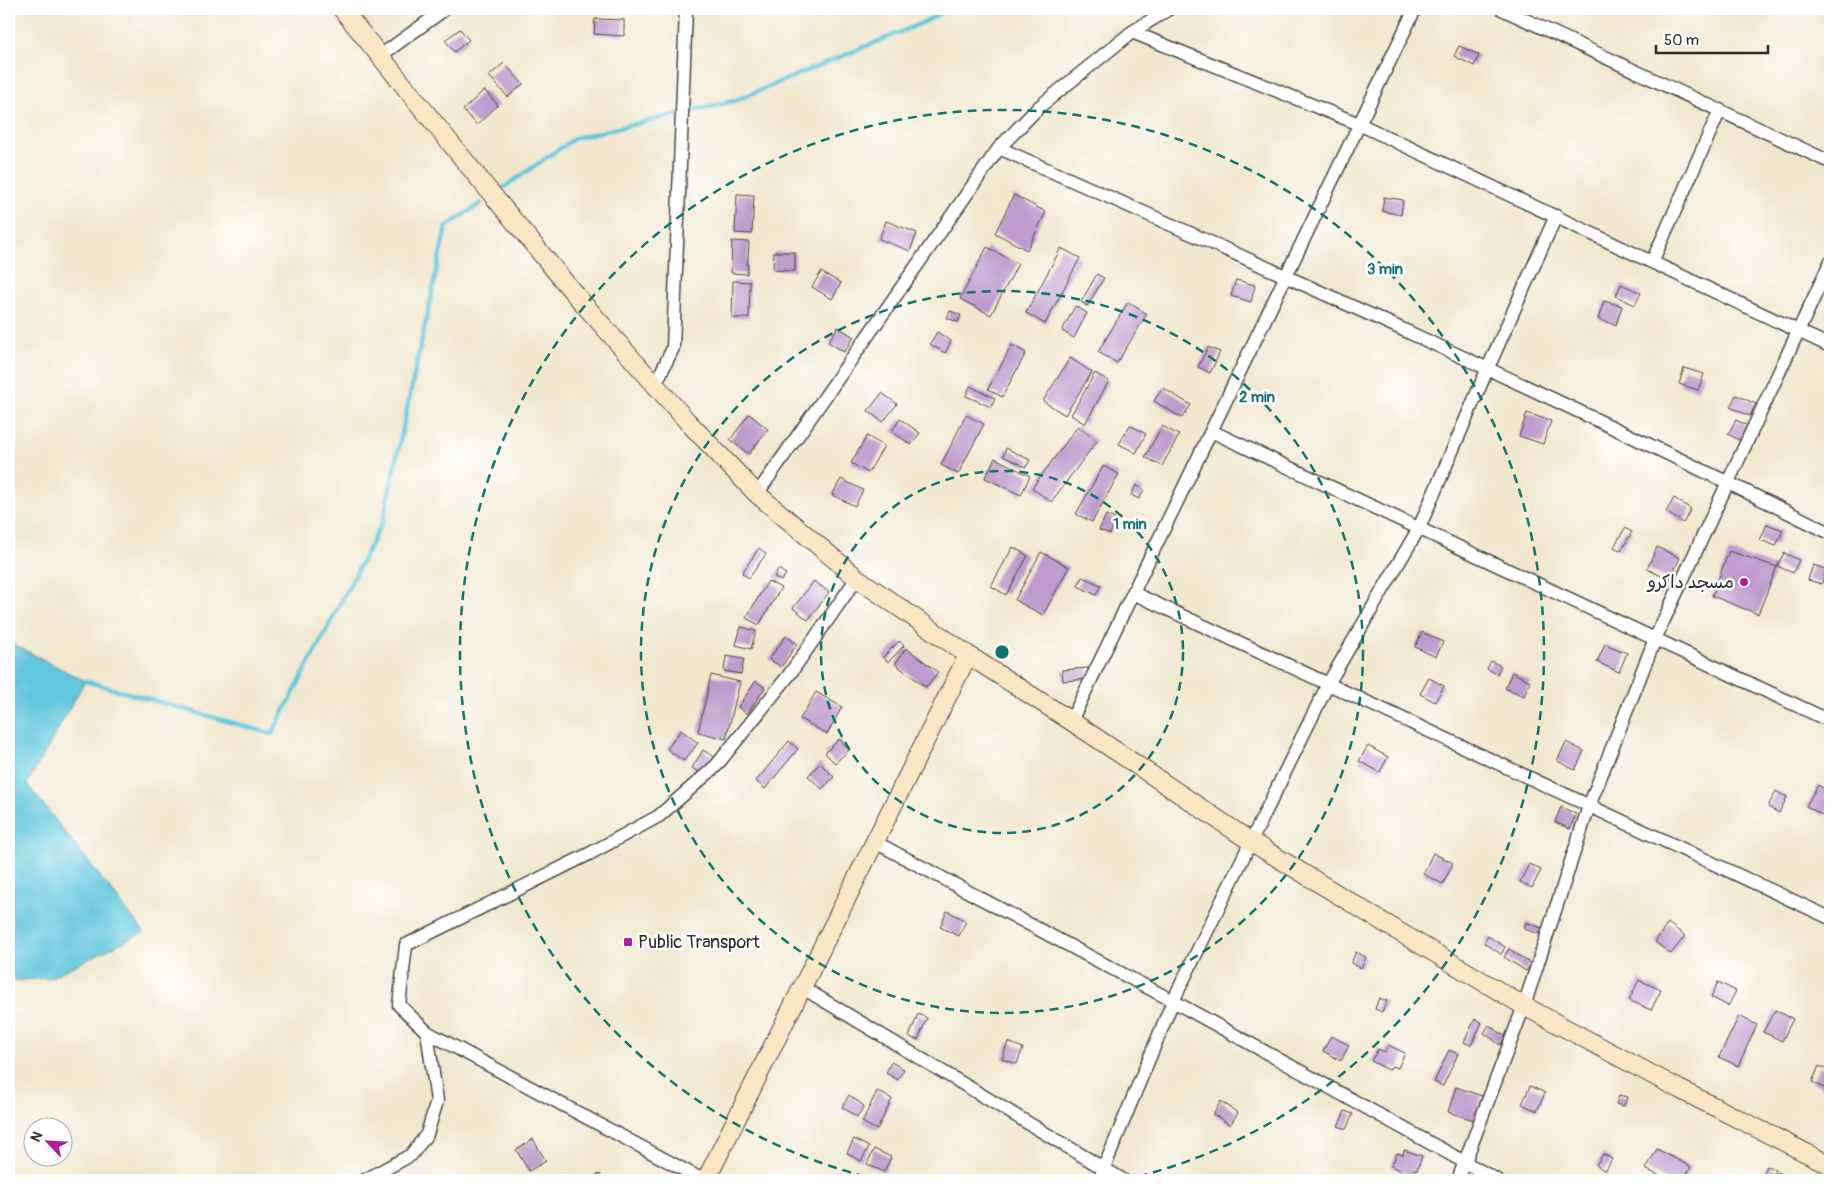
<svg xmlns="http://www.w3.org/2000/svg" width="1839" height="1189" viewBox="0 0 1839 1189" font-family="Pangolin,'Playpen Sans Arabic',sans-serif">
	<rect width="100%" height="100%" fill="#fff"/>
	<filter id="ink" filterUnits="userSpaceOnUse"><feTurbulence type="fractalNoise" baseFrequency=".02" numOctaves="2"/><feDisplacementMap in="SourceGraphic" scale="10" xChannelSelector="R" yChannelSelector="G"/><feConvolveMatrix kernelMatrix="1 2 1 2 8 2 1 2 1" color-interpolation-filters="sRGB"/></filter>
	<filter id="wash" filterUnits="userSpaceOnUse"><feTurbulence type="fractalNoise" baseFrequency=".0096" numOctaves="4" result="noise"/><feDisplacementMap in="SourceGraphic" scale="20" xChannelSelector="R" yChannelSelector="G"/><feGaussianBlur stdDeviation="1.12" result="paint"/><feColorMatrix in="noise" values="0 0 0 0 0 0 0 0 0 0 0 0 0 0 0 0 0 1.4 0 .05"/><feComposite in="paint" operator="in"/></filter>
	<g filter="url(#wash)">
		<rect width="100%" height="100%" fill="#f1e7cd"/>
		<path fill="#5fc6dc" stroke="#457884" d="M9,642L85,681L27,784L144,932L49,978L9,981Z"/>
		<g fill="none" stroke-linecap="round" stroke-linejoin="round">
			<path stroke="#5fc6dc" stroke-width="4.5" d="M503,188L575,138L734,101L922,23L948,9
				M85,681L272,734L383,521L446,227L481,203"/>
		</g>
		<g id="blocks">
			<path fill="#bf9ace" d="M595,19L624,20V36L594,34Z
				M460,29L469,40L454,52L445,40Z
				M1459,46L1479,55L1474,66L1454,56Z
				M504,63L523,84L508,97L489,76Z
				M484,90L498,105L477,125L463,110Z
				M737,194L754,195L752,234L735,233Z
				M1014,195L1046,212L1027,250L995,233Z
				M1384,197L1403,200L1401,215L1382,211Z
				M886,221L917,233L910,251L879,239Z
				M732,241L749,242L747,274L731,273Z
				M987,247L1018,264L991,315L960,299Z
				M1061,248L1080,258L1045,324L1026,313Z
				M774,252H795V271L773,270Z
				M821,272L841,283L832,299L812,287Z
				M1097,274L1104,278L1087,306L1081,302Z
				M1236,280L1255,285L1251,302L1231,296Z
				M733,281L750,282L749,318H732Z
				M1621,284L1641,293L1635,305L1616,296Z
				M1604,301L1622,306L1616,325L1598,319Z
				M1128,302L1147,314L1117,363L1098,352Z
				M1075,306L1087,313L1074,338L1062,331Z
				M950,311L961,315L958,322L947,318Z
				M838,327L854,337L844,352L828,342Z
				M937,332L951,341L945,353L930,344Z
				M1012,345L1026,353L1002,397L988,389Z
				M1208,347L1220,352L1210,373L1198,367Z
				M1070,358L1092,372L1065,415L1043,401Z
				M1684,368L1704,374L1698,390L1679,384Z
				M1095,373L1109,381L1085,424L1071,415Z
				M970,386L995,398L991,407L966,396Z
				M1163,388L1191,405L1182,418L1154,401Z
				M882,393L897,404L883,422L868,411Z
				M1736,395L1756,404L1750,416L1730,407Z
				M1527,413L1551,421L1543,444L1519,436Z
				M749,414L768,429L749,454L730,440Z
				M966,415L984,424L958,474L941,465Z
				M900,419L920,433L911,445L892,431Z
				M1736,420L1750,427L1743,442L1728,434Z
				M1130,425L1146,434L1136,453L1119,444Z
				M1078,426L1097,441L1051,502L1032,488Z
				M1162,426L1179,435L1162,466L1145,457Z
				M867,436L884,446L868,473L851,463Z
				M1006,448L1030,460L1026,467L1003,456Z
				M995,458L1030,476L1021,495L985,478Z
				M1103,466L1119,474L1092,522L1076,514Z
				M841,479L863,490L855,506L832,495Z
				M1136,485L1144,490L1139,499L1131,495Z
				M1674,498L1691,509L1683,523L1666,512Z
				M1106,515L1117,520L1110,534L1099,530Z
				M1767,524L1783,530L1776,546L1760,540Z
				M1625,528L1632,532L1621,551L1614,547Z
				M1013,547L1028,556L1006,595L991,586Z
				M1657,547L1680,558L1670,580L1647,569Z
				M759,548L766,554L749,578L742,573Z
				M1729,551L1777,567L1758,614L1712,596Z
				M1041,552L1069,567L1043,615L1015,600Z
				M1784,553L1799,560L1793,573L1777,566Z
				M1813,565L1826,569L1822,584L1808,580Z
				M778,569L786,574L781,581L774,577Z
				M1082,577L1101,585L1096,595L1078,586Z
				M768,581L781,588L759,625L746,618Z
				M814,581L829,592L808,620L793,608Z
				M741,627L756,631L751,649L736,645Z
				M1422,632L1443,642L1436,657L1415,647Z
				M786,636L797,644L781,667L769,659Z
				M899,641L904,646L888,662L883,657Z
				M1605,644L1627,653L1619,672L1597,662Z
				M906,648L938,672L926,687L895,664Z
				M726,656L744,659L741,674L724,671Z
				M1491,661L1501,666L1497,674L1487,669Z
				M1088,668L1089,679L1063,681L1062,670Z
				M1512,672L1530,681L1524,696L1505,688Z
				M711,675L740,682L726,739L698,732Z
				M1429,678L1444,686L1435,702L1420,694Z
				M756,681L765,688L747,714L738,707Z
				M816,692L842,707L827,734L800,719Z
				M681,730L698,743L684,761L667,749Z
				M839,739L849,750L835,763L825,753Z
				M789,741L798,749L765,789L756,781Z
				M1566,742L1584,751L1575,770L1557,761Z
				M1368,746L1388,757L1380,772L1359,761Z
				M703,750L714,757L704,775L692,768Z
				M820,763L834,777L822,789L808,776Z
				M1818,785L1830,792V805L1824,816L1806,806Z
				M1776,791L1787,797L1779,813L1768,807Z
				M1561,807L1576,814L1570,829L1555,822Z
				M1433,853L1453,863L1443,884L1423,874Z
				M1529,864L1541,870L1532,888L1520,882Z
				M947,911L966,921L959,936L940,927Z
				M1526,922L1545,929L1543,935L1524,929Z
				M1668,923L1685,936L1671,954L1655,942Z
				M1488,936L1505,947L1501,954L1484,943Z
				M1509,949L1531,964L1526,971L1504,957Z
				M1356,952L1366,957L1361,968L1351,963Z
				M1639,980L1661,990L1651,1010L1629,1000Z
				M1718,982L1736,991L1728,1006L1711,997Z
				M1379,998L1387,1001L1382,1012L1375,1009Z
				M1775,1010L1793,1019L1782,1041L1763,1032Z
				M918,1014L927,1018L918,1040L909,1037Z
				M1739,1016L1757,1025L1738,1066L1719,1057Z
				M1475,1019L1482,1023L1471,1045L1464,1042Z
				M1489,1025L1506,1037L1500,1045L1484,1033Z
				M1331,1036L1349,1045L1341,1061L1323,1051Z
				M1008,1042L1023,1048L1017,1064L1002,1059Z
				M1388,1045L1405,1053L1398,1068L1392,1066L1389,1070L1371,1061L1378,1049L1385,1052Z
				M1449,1050L1458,1054L1443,1086L1434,1082Z
				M891,1062L904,1069L898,1080L886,1073Z
				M1819,1066L1830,1071V1091L1812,1082Z
				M1530,1086L1545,1093L1537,1111L1522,1104Z
				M1456,1087L1482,1096L1474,1120L1448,1112Z
				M877,1091L892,1099L877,1130L862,1122Z
				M849,1095L864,1106L857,1117L842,1107Z
				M1619,1095L1627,1097L1624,1106L1616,1104Z
				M1221,1101L1238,1113L1230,1125L1213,1114Z
				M1345,1111L1353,1114L1346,1129L1338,1126Z
				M533,1139L546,1161L529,1171L516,1150Z
				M854,1139L869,1147L861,1161L847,1153Z
				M874,1149L891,1157L884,1172L867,1164Z
				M1657,1149L1691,1167L1684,1180H1667L1646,1169Z
				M1404,1150L1422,1156L1417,1170L1415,1169L1411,1176L1391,1166L1397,1153L1403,1155Z
				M1603,1154L1612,1159L1605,1171L1596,1165Z
				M1767,1166L1775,1170L1771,1179L1763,1175Z
				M1777,1172L1789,1177L1788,1180H1773Z
				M600,1174L602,1180H584Z"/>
		</g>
	</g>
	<g filter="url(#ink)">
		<use href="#blocks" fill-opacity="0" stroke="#494743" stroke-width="1"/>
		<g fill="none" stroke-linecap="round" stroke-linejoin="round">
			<defs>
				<path id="minor" d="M1502,9L1830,162
					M1132,32L1359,124L1830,346
					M380,56L445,9
					M999,148C1278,272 1557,397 1830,533
					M1652,262L1720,110
					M655,385L673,348L686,9
					M1211,431L1830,721
					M757,494L999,148L1039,107L1132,32L1169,9
					M1133,593L1830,918
					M1071,721L1415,9
					M875,842L1173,1001L1497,1180
					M803,988L1123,1180
					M427,1032L703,1180
					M365,1180L411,1155L427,1134L437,1101L427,1032L399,1005L406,945L589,854L659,816L716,766L789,675L857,578
					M1099,1180L1173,1001L1328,684L1419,528L1487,370L1556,216
					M1458,1180L1524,1006L1589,806L1655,639L1830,263"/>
				<path id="secondary" d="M342,9L490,192L573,292L687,421L757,494L857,578L968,655L1071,721L1250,841L1396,930L1524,1006L1679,1089L1830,1165
					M706,1180L968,655"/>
			</defs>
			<use href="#minor" stroke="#494743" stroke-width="15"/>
			<use href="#secondary" stroke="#494743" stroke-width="20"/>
			<use href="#minor" stroke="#fff" stroke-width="12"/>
			<use href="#secondary" stroke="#fbe6c4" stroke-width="18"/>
		</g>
	</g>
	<g fill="none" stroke="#0f766e" stroke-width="2.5" stroke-dasharray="9 6">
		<circle cx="1002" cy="652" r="181"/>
		<circle cx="1002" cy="652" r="361"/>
		<path d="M880 1180A542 542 0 1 1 1124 1180"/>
	</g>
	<g fill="#b5179e" stroke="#fff" stroke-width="2">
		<circle cx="1744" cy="582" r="5"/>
		<rect x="623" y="937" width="10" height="10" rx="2.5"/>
	</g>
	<g text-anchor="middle" stroke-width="5" stroke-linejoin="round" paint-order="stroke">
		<g font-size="18" fill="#2b2b2b" stroke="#fff" text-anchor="end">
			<text x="1734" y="588">مسجد داكرو</text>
			<text x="638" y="948" text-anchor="start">Public Transport</text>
		</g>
	</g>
	<circle cx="1002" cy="652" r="8" fill="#0f766e" stroke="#fff" stroke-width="2.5"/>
	<g font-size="15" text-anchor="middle" font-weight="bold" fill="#0f766e" stroke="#fff" stroke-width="5" stroke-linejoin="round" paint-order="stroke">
		<text x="1385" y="274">3 min</text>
		<text x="1257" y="402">2 min</text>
		<text x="1130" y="529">1 min</text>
	</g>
	<rect width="1839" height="1189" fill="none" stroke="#fff" stroke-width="30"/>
	<g transform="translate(48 1142) rotate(295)"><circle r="24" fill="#ffffff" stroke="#aaaaaa"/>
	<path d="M0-4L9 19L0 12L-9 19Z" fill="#b5179e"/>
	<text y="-8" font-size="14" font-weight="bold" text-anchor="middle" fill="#2b2b2b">N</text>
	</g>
	<path d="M1656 45v8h112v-8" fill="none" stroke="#2b2b2b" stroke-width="2.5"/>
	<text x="1664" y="45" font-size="15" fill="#2b2b2b" stroke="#ffffff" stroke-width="4" paint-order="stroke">50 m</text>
</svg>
